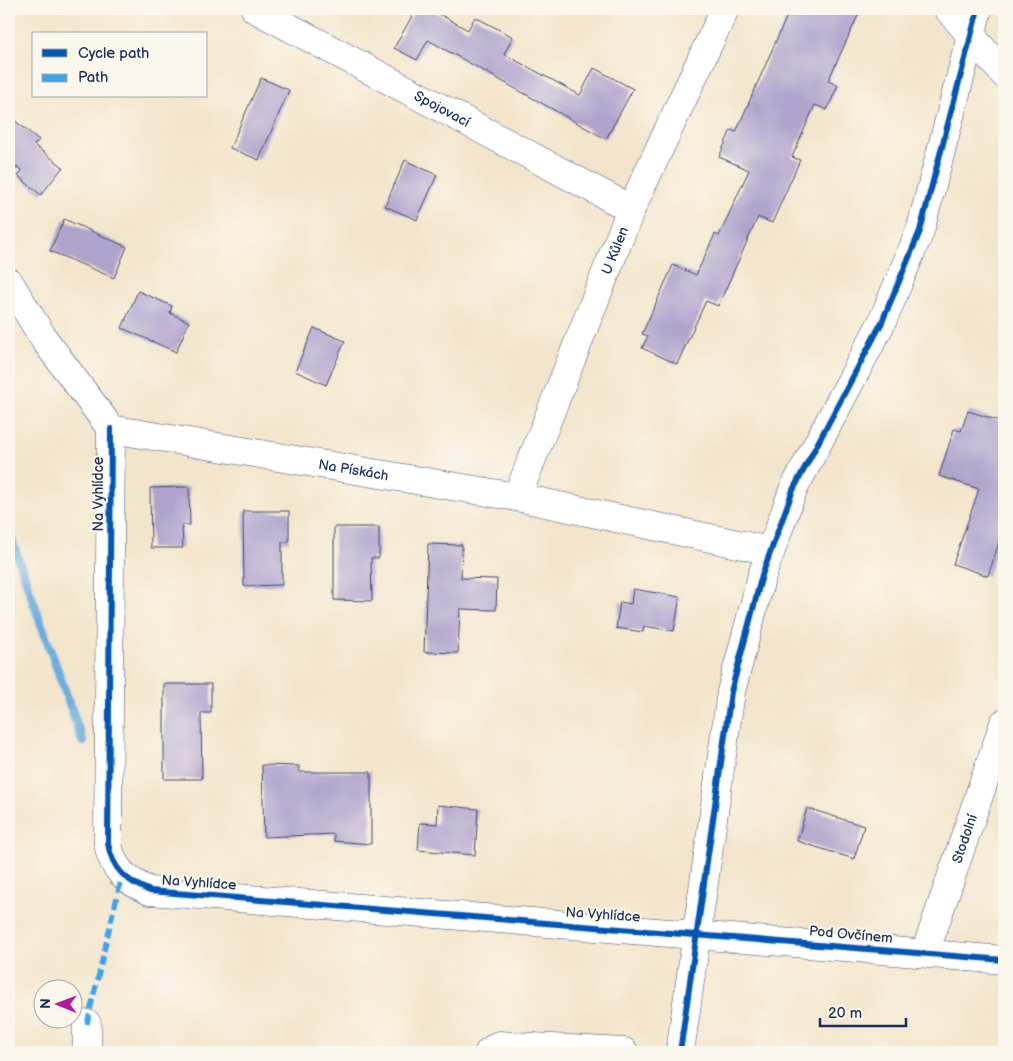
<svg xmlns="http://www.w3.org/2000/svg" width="1013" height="1061" viewBox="0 0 1013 1061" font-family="'Balsamiq Sans',sans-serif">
	<rect width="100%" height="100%" fill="#fbf7ec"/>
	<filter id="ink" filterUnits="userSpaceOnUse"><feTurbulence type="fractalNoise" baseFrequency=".02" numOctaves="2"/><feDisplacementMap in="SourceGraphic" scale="10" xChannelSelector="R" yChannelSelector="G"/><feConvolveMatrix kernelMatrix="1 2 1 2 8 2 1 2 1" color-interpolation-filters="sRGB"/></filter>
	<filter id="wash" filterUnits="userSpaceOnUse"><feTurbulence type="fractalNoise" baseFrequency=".0096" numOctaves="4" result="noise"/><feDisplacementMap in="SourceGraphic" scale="20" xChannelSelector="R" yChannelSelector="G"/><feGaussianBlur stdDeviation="1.12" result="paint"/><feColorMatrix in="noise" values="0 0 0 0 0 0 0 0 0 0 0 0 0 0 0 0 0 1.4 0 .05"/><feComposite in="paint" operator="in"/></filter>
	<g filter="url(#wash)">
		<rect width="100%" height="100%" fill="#f3e5cb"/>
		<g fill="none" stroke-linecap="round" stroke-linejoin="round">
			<path stroke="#68aedf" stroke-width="9" d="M9,533L83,742"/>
		</g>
		<g id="blocks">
			<path fill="#b0a4cd" d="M416,9H430L468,30L475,17L513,37L504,54L580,95L594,68L633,89L606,139L428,40L417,60L394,48Z
				M790,9H861L828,81L838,85L827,110L815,105L792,157L800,160L772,223L758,217L718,306L706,301L677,364L642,348L648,336L642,334L673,265L696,275L715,234L719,236L749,170L719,157L731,130L736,132Z
				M261,78L289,90L259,160L230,148Z
				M9,116L39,140L34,145L63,167L41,195L18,176L22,171L17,167L9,177Z
				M405,160L437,175L417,220L385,206Z
				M64,219L127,247L114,278L50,251Z
				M138,291L172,306L170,313L189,322L176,352L122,328Z
				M314,328L345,341L326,385L295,371Z
				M968,411L1000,421L999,425L1004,427V527L988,576L953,564L979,489L939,476L954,429L961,431Z
				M189,487L190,525H182L183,548H151L150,488Z
				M243,511H289V542H282V585L244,586Z
				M334,527H379V558H371L372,601L334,600Z
				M428,544L462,545L461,578L497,579L496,610L460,609L458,653L424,652Z
				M633,589L680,597L674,631L644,626L643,632L616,628L620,602L631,604Z
				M164,684H211V713H201L202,779H164Z
				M262,765L299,766V772H371V844L334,841V834L264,837Z
				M438,805L478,809L475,855L418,850L420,823L437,824Z
				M807,808L864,826L854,859L797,841Z"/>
		</g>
	</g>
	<g filter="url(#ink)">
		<use href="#blocks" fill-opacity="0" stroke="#3b4a6e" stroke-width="1"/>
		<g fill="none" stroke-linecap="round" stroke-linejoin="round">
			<defs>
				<g id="minor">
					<path id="s1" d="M255,9L631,209"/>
					<path d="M948,9L1004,74"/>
					<path id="s2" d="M9,282L44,339L111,429L517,497L771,551"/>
					<path d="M111,429L108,843C112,869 126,881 150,891L1004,960"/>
					<path id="s3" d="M517,497L631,209L725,9"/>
					<path id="s4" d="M925,953L1004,723"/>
					<path d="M87,1052V1024"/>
					<path d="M489,1052L499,1045L624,1052"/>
					<path d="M680,1052L731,692L762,575L793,490L882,322L920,231L978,9"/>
				</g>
			</defs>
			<use href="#minor" stroke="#3b4a6e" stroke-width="29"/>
			<use href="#minor" stroke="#fff" stroke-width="28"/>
			<path stroke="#3da3ed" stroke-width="5" stroke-dasharray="10 5" stroke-linecap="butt" d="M87,1024L122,875"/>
			<defs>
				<path id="cycleway" d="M111,429L108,843C112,869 126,881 150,891L1004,960
					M680,1052L731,692L762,575L793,490L882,322L920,231L978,9"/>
			</defs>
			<use href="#cycleway" stroke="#fbf7ec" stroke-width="9"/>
			<use href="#cycleway" stroke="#0057b8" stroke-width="6"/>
		</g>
	</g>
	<g text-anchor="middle" stroke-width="4" stroke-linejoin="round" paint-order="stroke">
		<g font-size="14" fill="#1b2f5e" stroke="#fbf7ec">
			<text dy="5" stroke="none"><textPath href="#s1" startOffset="212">Spojovací</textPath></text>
			<text dy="5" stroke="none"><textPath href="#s3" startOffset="265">U Kůlen</textPath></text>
			<text dy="5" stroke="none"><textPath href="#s2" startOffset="425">Na Pískách</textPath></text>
			<text transform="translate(98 494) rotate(-90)" y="5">Na Vyhlídce</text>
			<text dy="5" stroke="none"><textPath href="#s4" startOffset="121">Stodolní</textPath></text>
			<text transform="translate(199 882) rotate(4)" y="5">Na Vyhlídce</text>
			<text transform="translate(603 914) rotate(4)" y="5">Na Vyhlídce</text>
			<text transform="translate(851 934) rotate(5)" y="5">Pod Ovčínem</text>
		</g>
	</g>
	<rect width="1013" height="1061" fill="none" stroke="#fbf7ec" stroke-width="30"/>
	<rect x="32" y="32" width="175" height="65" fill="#fbf7ec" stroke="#a1a7b3"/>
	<rect x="42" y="49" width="25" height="8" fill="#0057b8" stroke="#a1a7b3"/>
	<text x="78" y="58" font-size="15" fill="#1b2f5e">Cycle path</text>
	<rect x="42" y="74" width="25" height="8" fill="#3da3ed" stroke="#a1a7b3"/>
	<text x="78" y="82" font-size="15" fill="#1b2f5e">Path</text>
	<g transform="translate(58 1004) rotate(271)"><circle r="24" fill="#fbf7ec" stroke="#a1a7b3"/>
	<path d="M0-4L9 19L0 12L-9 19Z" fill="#b5179e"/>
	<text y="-8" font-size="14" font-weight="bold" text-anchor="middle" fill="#1b2f5e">N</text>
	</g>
	<path d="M820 1018v8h86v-8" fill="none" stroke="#1b2f5e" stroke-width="2.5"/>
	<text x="828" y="1018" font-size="15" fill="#1b2f5e" stroke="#fbf7ec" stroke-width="4" paint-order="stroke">20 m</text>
</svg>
